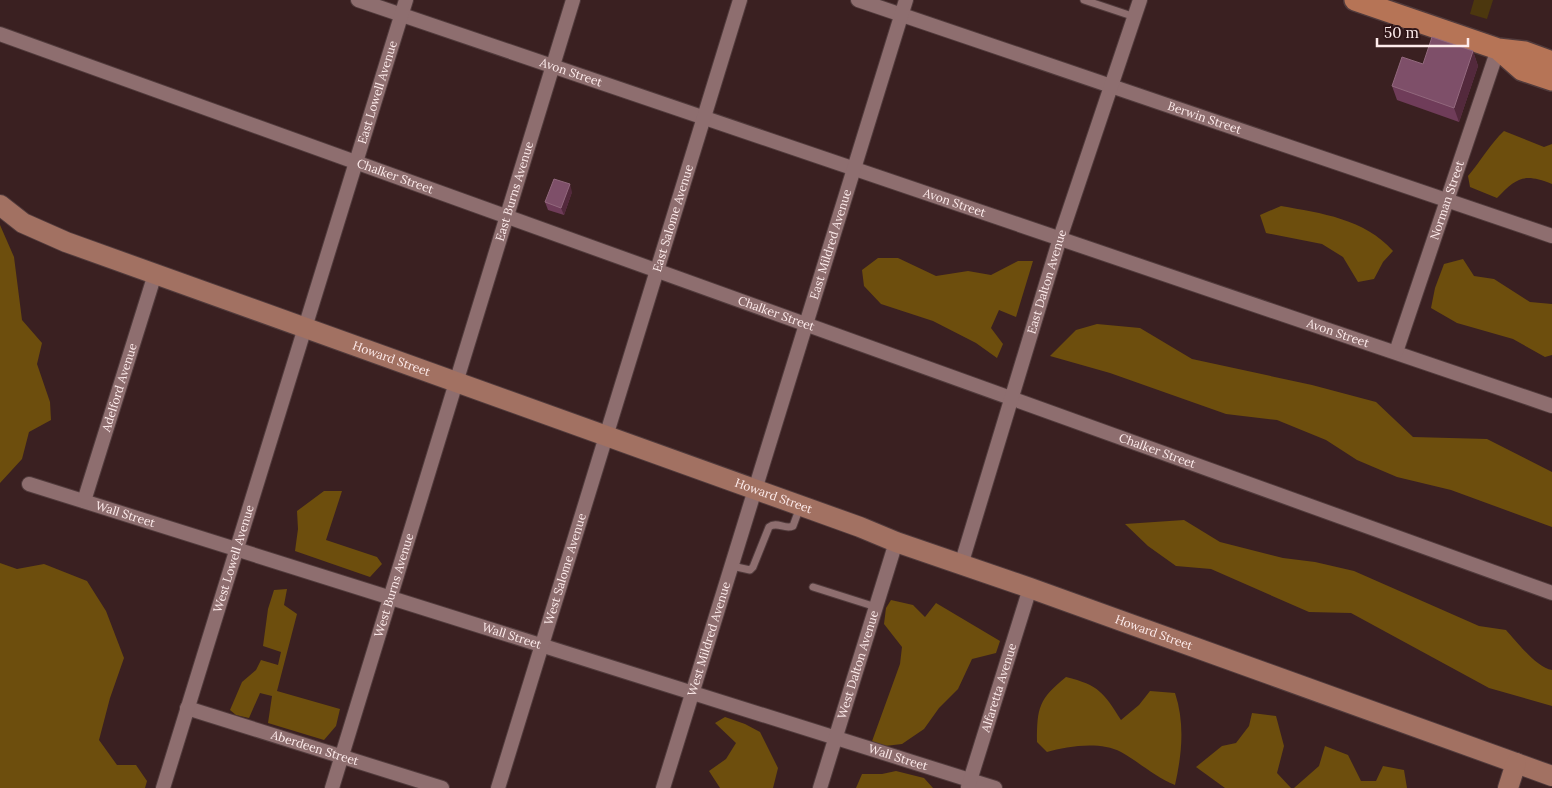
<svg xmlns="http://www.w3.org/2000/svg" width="1552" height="788" viewBox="0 0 1552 788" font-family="Lora,serif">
	<rect width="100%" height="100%" fill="#3a2021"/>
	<path fill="#4c370e" d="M1474,0H1493L1487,19L1470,14Z"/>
	<path fill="#6d4e0d" d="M1504,131L1544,147L1552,144V184C1524,173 1517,177 1497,198L1470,187L1468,176C1481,161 1490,144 1504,131Z
		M1281,206C1321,213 1365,219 1393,251L1383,262L1374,279L1358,282L1343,257L1322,244L1266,233L1260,215Z
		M0,225L14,257L22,320L42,343L37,364L50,402L51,420L29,432L22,459L0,483Z
		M878,258H898L936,276L968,271L991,275L1018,261H1033L1016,317L999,310L991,328L1003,344L997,358L976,343L933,321L881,304L864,286L862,270Z
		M1463,259L1474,276L1494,279L1530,302L1552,304V355L1545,357L1513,339L1457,323L1431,308L1435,288L1444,264Z
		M1097,324L1140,328L1192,359L1312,385L1376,402L1413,437L1487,439L1552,472V527L1451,490L1397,477L1357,460L1326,440L1277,420L1226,414L1110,373L1050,356L1076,330Z
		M324,491H342L326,540L377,557L382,564L370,577L295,551L298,529L297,511Z
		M1184,520L1220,542L1283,558L1315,562L1354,571L1479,626L1506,630C1516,641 1537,668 1552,670V706L1489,688L1351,613L1309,612L1211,569L1176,566L1148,546L1125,524Z
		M0,563L17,569L44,564L87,581L106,611L124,658L110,698L99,740L117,765H136L147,781L145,788H0Z
		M287,589L284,605L297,614L277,691L340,709L336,726L324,740L268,723L272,696L260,693L249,718L236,715L230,710L242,682L256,670L261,660L278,665L281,652L263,646L268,609L274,590Z
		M891,600L913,605L925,617L936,603L1000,641L996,653L972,659L958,689L939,708L924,729L902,744L885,746L871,744L900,664L902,647L884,624L886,608Z
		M1066,677C1099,685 1104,693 1121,720L1139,705L1150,691L1175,693C1185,723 1182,754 1175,785C1155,777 1139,762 1121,752C1100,741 1068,746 1047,752L1037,742C1037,707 1039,699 1066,677Z
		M1252,713L1276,716L1284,746L1277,773L1291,788H1225L1196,767L1222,746L1236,743L1249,726Z
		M725,717L745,724L760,732L778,768L773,788H720L709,771L726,759L736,743L715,723Z
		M1325,746L1348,755L1361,781H1376L1383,766L1404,770L1407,788H1294L1319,766Z
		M896,771L924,778L933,788H856L862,774H882Z"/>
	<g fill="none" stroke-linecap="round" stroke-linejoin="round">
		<defs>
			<path id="lane" d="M1084,0L1135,17
				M732,566L750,570L753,567L769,527C777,521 785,530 793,526L800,507
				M813,587L876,607"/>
			<g id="street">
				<path id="s1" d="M358,0L1552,406"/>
				<path id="s2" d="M858,0L1552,236"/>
				<path id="s3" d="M0,34L1552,593"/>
				<path id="s4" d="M1396,352L1498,49"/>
				<path id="s5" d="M29,484L995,788"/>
				<path id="s6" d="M84,501L155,274"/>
				<path id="s7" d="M961,565L1060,238L1140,0"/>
				<path id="s8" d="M187,708L442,788"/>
				<path id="s9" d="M968,787L1030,588"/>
				<path id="s10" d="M163,788L406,0"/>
				<path id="s11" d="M332,788L573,0"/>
				<path id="s12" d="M498,788L740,0"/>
				<path id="s13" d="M663,788L906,0"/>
				<path id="s14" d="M820,788L896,542"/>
			</g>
			<g id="secondary">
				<path id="s15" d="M0,205L23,223L66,242L860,527L896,542L1030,588L1552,776"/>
				<path d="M1508,788L1516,763"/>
			</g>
			<path id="primary" d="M1355,0L1498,49L1525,52L1552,62
				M1498,49L1522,70L1552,80"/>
		</defs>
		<use href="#lane" stroke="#513b3c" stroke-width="9"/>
		<use href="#street" stroke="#513b3c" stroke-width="16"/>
		<use href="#secondary" stroke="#513b3c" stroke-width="22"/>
		<use href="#primary" stroke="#513b3c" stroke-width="24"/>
		<use href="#lane" stroke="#8e6e6f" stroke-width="7"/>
		<use href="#street" stroke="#8e6e6f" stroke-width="14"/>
		<use href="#secondary" stroke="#a27162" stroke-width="20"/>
		<use href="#primary" stroke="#b67456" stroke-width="21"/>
	</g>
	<path fill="#6f3c59" d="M1473,51L1478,66L1459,122L1397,100L1392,86Z
		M572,192L564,215L548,210L545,202Z"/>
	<path fill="#53293c" d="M1473,51L1478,66L1459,122L1454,108Z
		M570,184L572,192L564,215L561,208Z"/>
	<path fill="#7e4f69" stroke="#92687d" d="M1432,37L1473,51L1454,108L1392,86L1402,57L1423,64Z
		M554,179L570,184L561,208L545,202Z"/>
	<g text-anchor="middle" stroke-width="4" stroke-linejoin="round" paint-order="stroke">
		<g font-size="12" fill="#feecec" stroke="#301618">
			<text dy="4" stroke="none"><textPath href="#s1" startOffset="225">Avon Street</textPath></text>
			<text dy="4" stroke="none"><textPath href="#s10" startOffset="728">East Lowell Avenue</textPath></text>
			<text dy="4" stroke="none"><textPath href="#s2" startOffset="366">Berwin Street</textPath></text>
			<text dy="4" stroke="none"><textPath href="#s3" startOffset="420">Chalker Street</textPath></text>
			<text dy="4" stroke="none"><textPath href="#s11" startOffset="624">East Burns Avenue</textPath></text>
			<text dy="4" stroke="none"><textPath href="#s4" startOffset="160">Norman Street</textPath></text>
			<text dy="4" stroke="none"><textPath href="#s1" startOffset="630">Avon Street</textPath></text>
			<text dy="4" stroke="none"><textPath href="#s12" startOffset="596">East Salome Avenue</textPath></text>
			<text dy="4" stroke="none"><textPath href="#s13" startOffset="569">East Mildred Avenue</textPath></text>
			<text dy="4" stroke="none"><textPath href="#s7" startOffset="296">East Dalton Avenue</textPath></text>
			<text dy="4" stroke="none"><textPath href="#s3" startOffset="825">Chalker Street</textPath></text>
			<text dy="4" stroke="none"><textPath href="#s1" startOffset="1035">Avon Street</textPath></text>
			<text dy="4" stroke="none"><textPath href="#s15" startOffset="422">Howard Street</textPath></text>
			<text dy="4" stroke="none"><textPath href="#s6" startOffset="119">Adelford Avenue</textPath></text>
			<text dy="4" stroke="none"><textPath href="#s3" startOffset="1230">Chalker Street</textPath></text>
			<text dy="4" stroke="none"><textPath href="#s15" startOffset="828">Howard Street</textPath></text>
			<text dy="4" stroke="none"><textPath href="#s5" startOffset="101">Wall Street</textPath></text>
			<text dy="4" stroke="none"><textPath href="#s10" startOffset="240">West Lowell Avenue</textPath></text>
			<text dy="4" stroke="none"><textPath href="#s12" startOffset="229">West Salome Avenue</textPath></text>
			<text dy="4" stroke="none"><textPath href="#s11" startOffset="212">West Burns Avenue</textPath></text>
			<text dy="4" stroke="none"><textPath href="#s15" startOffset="1232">Howard Street</textPath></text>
			<text dy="4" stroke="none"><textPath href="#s5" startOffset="506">Wall Street</textPath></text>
			<text dy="4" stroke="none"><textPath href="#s13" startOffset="156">West Mildred Avenue</textPath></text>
			<text dy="4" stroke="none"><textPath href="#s14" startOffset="129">West Dalton Avenue</textPath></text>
			<text dy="4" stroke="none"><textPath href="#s9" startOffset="104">Alfaretta Avenue</textPath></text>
			<text dy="4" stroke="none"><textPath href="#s8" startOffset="134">Aberdeen Street</textPath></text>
			<text dy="4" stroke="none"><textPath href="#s5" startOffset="911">Wall Street</textPath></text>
		</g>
	</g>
	<path d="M1377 38v8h91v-8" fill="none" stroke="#feecec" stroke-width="2.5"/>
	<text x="1384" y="38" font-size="15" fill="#feecec" stroke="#301618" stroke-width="4" paint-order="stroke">50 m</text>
</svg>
